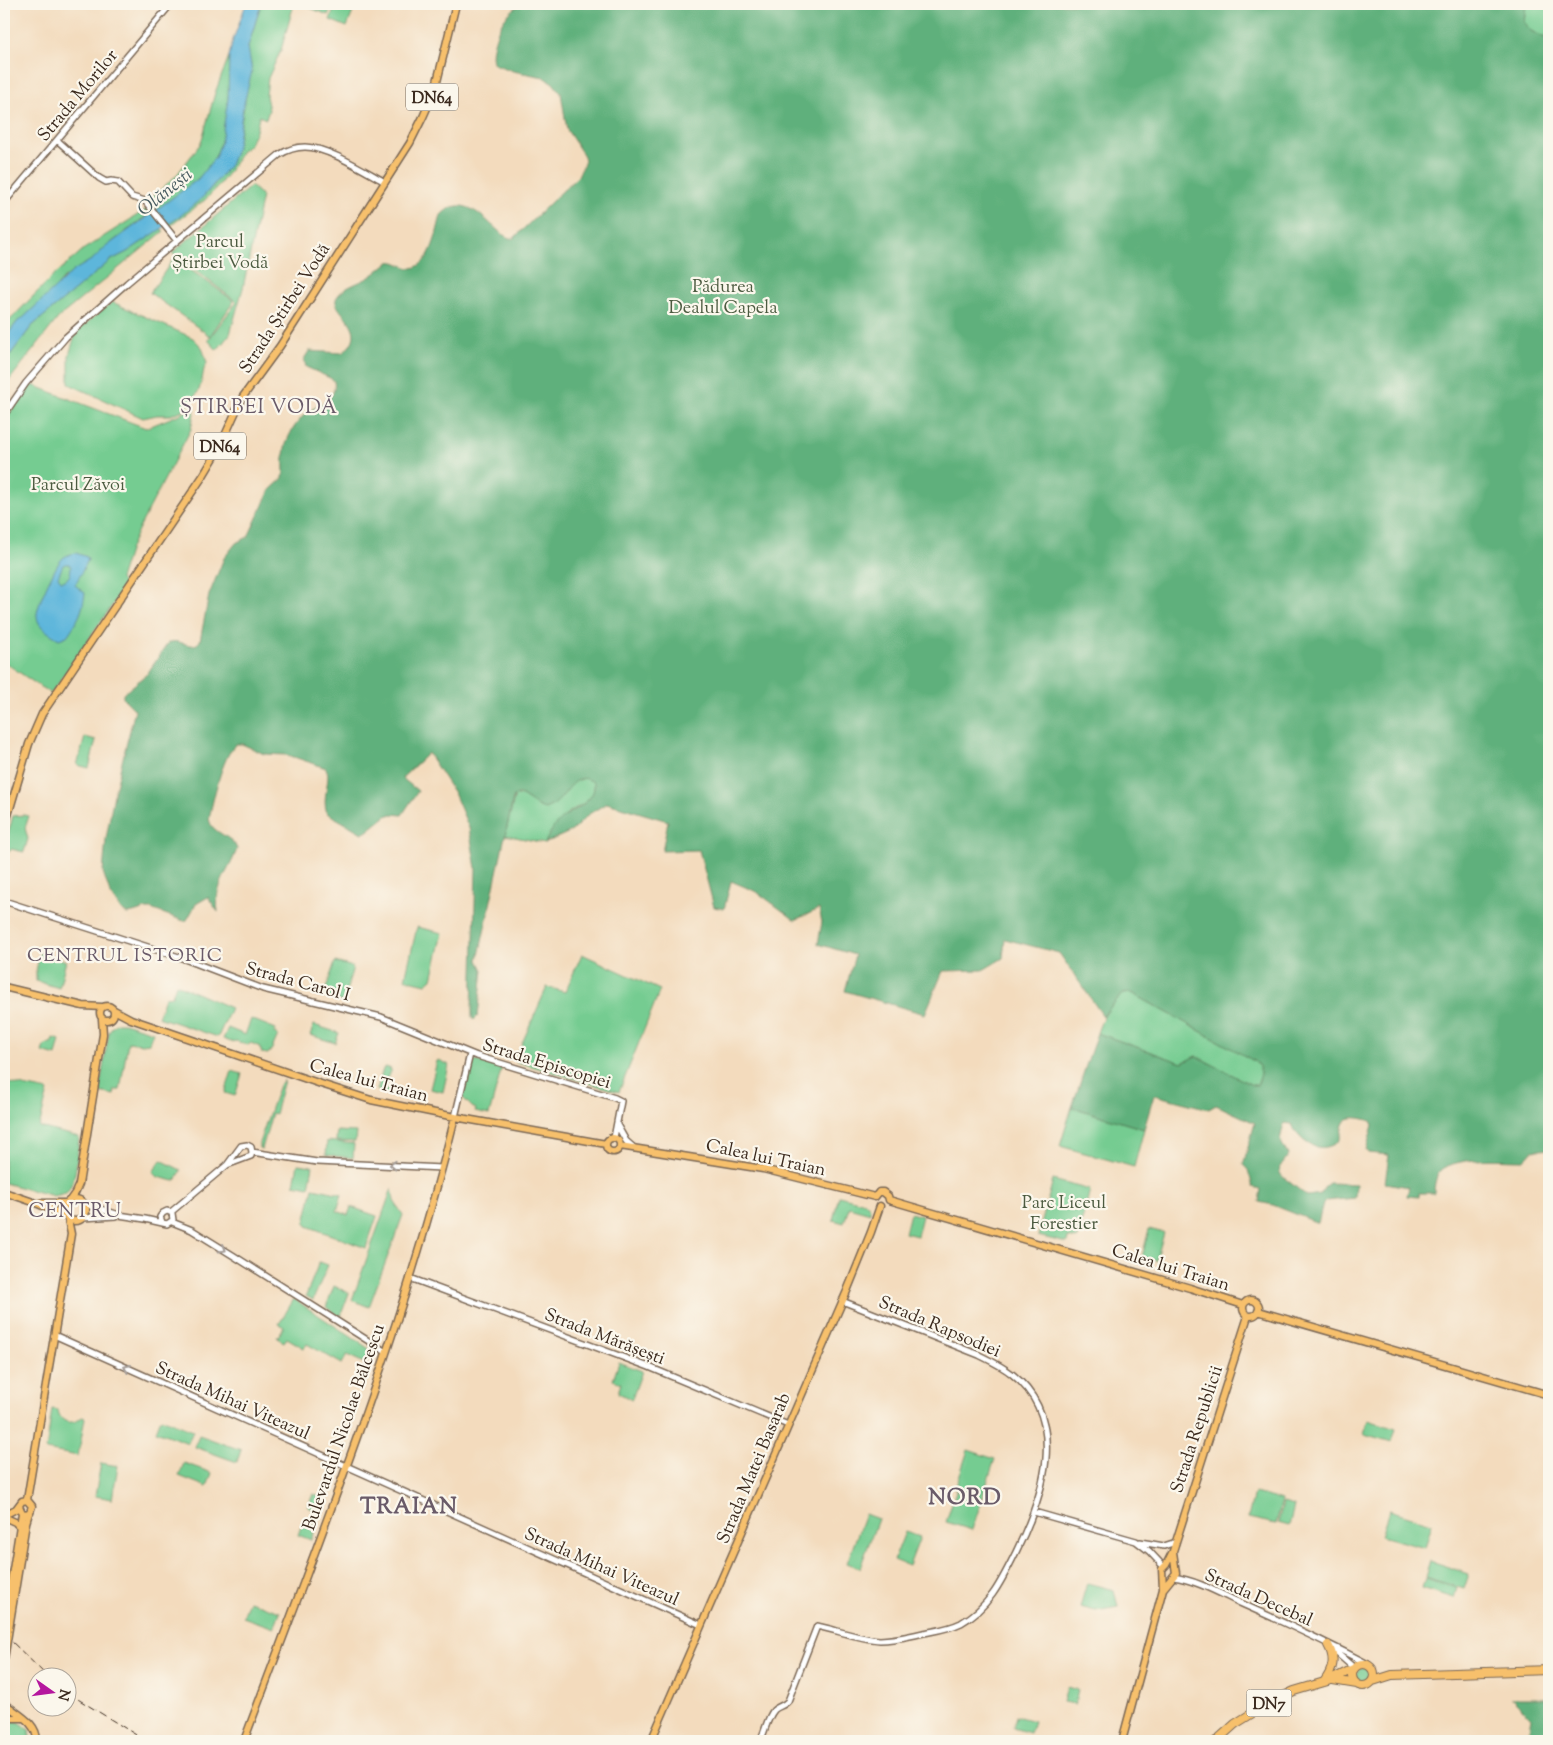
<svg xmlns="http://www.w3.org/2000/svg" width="1553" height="1745" viewBox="0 0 1553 1745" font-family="'Sorts Mill Goudy',serif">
	<rect width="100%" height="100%" fill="#fbf7ec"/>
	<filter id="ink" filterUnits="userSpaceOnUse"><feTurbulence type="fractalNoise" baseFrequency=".02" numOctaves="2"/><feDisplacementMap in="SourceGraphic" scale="10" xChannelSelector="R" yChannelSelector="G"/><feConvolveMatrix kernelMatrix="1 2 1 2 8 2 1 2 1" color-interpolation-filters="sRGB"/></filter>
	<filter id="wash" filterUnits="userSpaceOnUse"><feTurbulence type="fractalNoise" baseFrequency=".0096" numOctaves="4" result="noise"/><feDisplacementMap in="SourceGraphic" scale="20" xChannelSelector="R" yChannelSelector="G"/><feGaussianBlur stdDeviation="1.12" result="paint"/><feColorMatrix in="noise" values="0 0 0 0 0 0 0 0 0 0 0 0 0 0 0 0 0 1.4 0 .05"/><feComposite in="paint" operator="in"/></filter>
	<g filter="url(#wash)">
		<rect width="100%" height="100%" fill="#f3dbbd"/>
		<path fill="#74cc91" stroke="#587b58" d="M261,4H294L281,50L268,78L266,96L269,110L266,119L259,116L256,131L250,144L241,152L229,172L216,189L205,200L170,226L168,224L203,197L213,186L230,165L237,147L251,64L248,53V47Z
			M300,4H333L328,15Z
			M336,4H356L347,27L330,20Z
			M1526,4H1549V40L1531,31L1524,23Z
			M229,56C230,85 228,142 210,165C197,183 175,196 157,209L150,199L176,176L201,143L215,93Z
			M251,186L262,196L243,288L230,334L217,350L208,340L237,302L172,253Z
			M147,209L150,213L107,246L93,259L64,278L50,294L23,318L18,321L4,339V326L51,278L84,249Z
			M161,229L164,231L59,317L4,387V363L32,326L111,260L127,252Z
			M174,258L234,301L210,336L150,293Z
			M112,302L193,338L202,347L207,363L204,369L202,380L199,390L192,401L183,410L171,415H157L143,418L69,384V355L76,332Z
			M30,384L146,428L195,408L191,429L138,530L130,548L120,579L125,587L51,694L4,662V421Z
			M85,737L96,740L89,768L77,765Z
			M585,778L594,782C597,801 578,805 567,814C558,823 550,832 545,843L505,835L515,795L522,796L539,807L576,781Z
			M23,815L29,816L25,828L28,839L24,852L11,849L10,851L4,849L13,816Z
			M417,927L443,933L432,979L426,984L405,979Z
			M40,952L66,961L59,988L36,981V971Z
			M582,954L660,990L619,1092L514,1061L547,987L565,992Z
			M335,962L353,967L343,1002L323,997Z
			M176,984L231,1008L218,1037L158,1017L165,997L172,996Z
			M1132,993L1254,1061C1263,1070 1262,1074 1257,1085H1252L1196,1056L1182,1063L1097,1033C1103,1015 1109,1008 1122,994Z
			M251,1019L276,1029L274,1033L278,1035L272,1049L268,1054L261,1053L262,1051L260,1050V1047L251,1043L248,1045L236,1041L231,1042L223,1039L228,1028L245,1035Z
			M117,1023H124L153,1032L149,1043L142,1044L128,1042L120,1090H115L114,1095L99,1092L109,1031L113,1026Z
			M314,1025L339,1033L335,1043L310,1035Z
			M53,1038L60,1040L56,1056L42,1052L44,1046L52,1042Z
			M439,1060L449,1065L443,1092L430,1089L437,1061Z
			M472,1060L502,1067L489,1115L475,1112L476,1109L472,1107L462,1097Z
			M386,1067L391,1069L385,1083L387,1084L385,1089L389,1091L391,1095L377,1090L383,1069Z
			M232,1071L242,1074L235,1096L225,1093Z
			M284,1080L275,1114L272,1113L262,1149L259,1148V1143L279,1085Z
			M4,1082L48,1091L39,1127L79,1137C77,1155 78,1179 66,1193L54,1196L4,1183Z
			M1072,1107L1144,1129L1134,1167L1060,1146Z
			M337,1131L356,1132L355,1142L336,1141Z
			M327,1141L354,1144L353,1158L326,1155Z
			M161,1160L181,1170L177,1179L174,1181L158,1177L153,1172Z
			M298,1164L313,1166L309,1187L294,1184Z
			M1053,1180L1090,1190L1077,1239L1068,1237L1067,1243L1038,1236Z
			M313,1188L342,1194L337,1211L348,1215L351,1207L377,1216L366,1248L307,1226L305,1223Z
			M392,1188L394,1201L403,1215L369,1307L352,1300Z
			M839,1196L866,1203L870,1208V1213L849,1207L844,1223L833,1220Z
			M910,1213L922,1216L917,1236L905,1233Z
			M1149,1229L1164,1233L1156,1261L1142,1257Z
			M319,1262L328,1265L313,1300L306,1296Z
			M334,1286L349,1293L341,1315L338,1316L326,1307Z
			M294,1299L371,1350L366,1364L347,1355L342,1364L307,1344L304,1348L287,1338L284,1342L277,1338L284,1327L279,1324Z
			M619,1362L642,1371L632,1399L618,1393L621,1383L613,1380Z
			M52,1409L58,1410C60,1423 72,1426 82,1417L85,1418L78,1456L46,1450Z
			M161,1418L193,1431L188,1443L156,1431Z
			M1368,1420L1396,1429L1392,1442L1364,1434Z
			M199,1435L241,1450L237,1462L195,1447Z
			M968,1450L995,1459L982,1498L955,1489Z
			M101,1463L118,1466L112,1499L95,1496Z
			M184,1463L212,1473L207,1487L179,1476Z
			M956,1491L982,1499L972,1530L946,1522Z
			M1254,1493L1282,1500L1276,1524L1248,1518Z
			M313,1494L326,1499L322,1513L308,1507Z
			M1283,1503L1294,1506L1289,1526L1278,1523Z
			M1389,1510L1432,1523L1425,1548L1381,1536Z
			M865,1514L878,1519L860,1568L847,1563Z
			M303,1521L316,1526L311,1540L298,1535Z
			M905,1532L920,1537L909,1566L894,1560Z
			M1430,1561L1469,1574L1464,1589L1425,1577Z
			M1425,1578L1457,1588L1454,1598L1422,1588Z
			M1087,1583L1114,1590L1118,1607L1096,1611L1080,1607Z
			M249,1601L280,1612L274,1628L243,1617Z
			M1356 1675a7 7 0 1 1 14 0a7 7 0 1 1-14 0Z
			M1067,1687L1078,1690L1075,1704L1063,1702Z
			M1016,1716L1034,1721L1030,1733L1013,1728Z
			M13,1721L19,1722L29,1729L31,1741H4V1724Z"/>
		<path fill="#5fb07b" stroke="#4d6d4c" d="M520,4H1526L1524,23L1531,31L1549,40V1092L1548,1098L1549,1110V1149L1532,1151L1526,1158L1523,1160C1502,1160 1450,1155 1438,1174C1435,1180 1434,1187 1434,1193H1419V1197L1407,1196L1409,1187L1385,1183L1389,1155L1369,1153L1366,1150L1373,1125L1371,1121C1365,1119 1354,1116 1348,1119C1339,1123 1344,1137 1336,1143C1318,1155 1298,1141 1292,1124L1284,1123L1280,1140L1288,1155C1285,1163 1275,1167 1282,1176L1307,1196L1321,1194L1325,1186L1329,1183L1356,1184L1355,1198L1326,1201L1323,1204L1318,1223L1273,1205L1259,1202L1261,1189L1253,1187L1248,1170L1243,1165L1255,1123L1216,1105L1209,1109L1154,1095L1144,1129L1072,1107L1097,1033L1182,1063L1196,1056L1252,1085H1257C1262,1074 1263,1069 1254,1061L1132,993L1122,994L1103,1016L1059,953L1005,939L1003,958L983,970L943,971L925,1014L845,991L855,955L818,944L822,922L819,909L795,920L757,892L731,881L724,909L714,907L699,850L662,851L668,821L607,803L589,814L572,831L545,843C548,836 552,829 558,822C569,810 597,803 594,783C577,768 567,794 556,803C553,806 549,807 545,809L539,807L519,794L515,795L513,799L478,960L483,970L478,1016L474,1020L472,1017V1009L476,868L469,828L454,793L428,753L402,778L418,791L402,815L392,814L386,816L366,832L362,833L327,813C321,798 332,778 326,768L294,757L286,755L264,754L242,744H236C222,757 213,800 209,819C211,834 233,835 237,849C229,873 214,883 218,912L208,897L196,904L187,920L184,921L151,909H146L133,913L127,914L121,910L110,893L103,872L106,839L114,794L135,710L123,698V694L147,674L168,643C179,637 192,652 200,641L209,595L224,558L236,543L248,537L270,490L283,478C285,471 283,465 284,458C284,442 292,428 303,416C314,405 338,402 334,381L330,378L306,367L304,359L309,351L342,353C375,328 328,311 337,297C344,286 361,283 371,276C377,272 383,266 389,262C398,260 404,269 412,268C432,265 437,230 441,215C471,184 498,243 514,238L578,176L585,161L584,156L567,130L561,93L553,83L544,77L513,71L494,64C488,54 498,27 505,18C509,13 515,8 520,4Z
			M1511,1698H1549V1741H1528L1532,1719Z"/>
		<path fill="#5db6db" stroke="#4c707c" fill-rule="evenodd" d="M246,4H261L248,47L252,71L243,108L237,147L230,165L221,176L203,197L179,217L127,252L111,260L32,326L4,363V339L18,321L23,318L73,271L93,259L107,246L198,179L216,156L221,142L228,99L229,56L233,40Z
			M76,553L87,557L88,560L75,585L85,593C83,611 78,621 67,636L59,639C50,634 38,627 37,617C35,608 55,566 62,559C66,555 71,554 76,553ZM66,564H69L71,567L70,575L66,580L61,581L58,577L63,565Z"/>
	</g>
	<g filter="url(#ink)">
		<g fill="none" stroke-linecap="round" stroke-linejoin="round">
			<defs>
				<path id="minor" d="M57,140L99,178L106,182L111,181L118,182L132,197L145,201L177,241
					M4,203L171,4
					M4,415L26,383L66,337L127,283L279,155C287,150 295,147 305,147C327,147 365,171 385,182
					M4,901L182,958L263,989L381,1017L477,1056L615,1098L621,1101L614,1138
					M455,1117L470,1054
					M617,1125L626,1141L634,1148
					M252,1152L317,1162L442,1168
					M85,1204L119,1215L145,1219L167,1224L173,1220L172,1213L167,1211L163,1213L160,1217L162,1222
					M171,1212L227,1165L251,1156L252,1152L251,1147L247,1145L241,1146L227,1165
					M82,1218L116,1216
					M172,1222L192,1230L234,1256L386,1352
					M410,1278L649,1367L788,1425
					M54,1335L701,1625
					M1034,1512L1136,1541L1149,1551L1164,1567
					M1140,1542L1164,1546L1176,1542
					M1173,1577C1196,1580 1219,1593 1240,1603C1283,1622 1326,1642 1368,1664
					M1330,1647L1354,1668
					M760,1741C765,1732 767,1718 774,1710C778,1706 784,1706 788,1701L817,1626C837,1630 859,1639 880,1640C896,1640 913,1635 929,1632C940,1630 951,1628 961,1623C990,1607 1002,1580 1016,1552C1043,1497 1070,1420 1012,1374C1002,1366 991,1361 979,1355L842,1301"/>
				<path id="major" d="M4,829L29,744L42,714L203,476L218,451L242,398L280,346L410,143L423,117L435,90L456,4
					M4,987L83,1006L102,1007
					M100 1013a7 7 0 1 1 14 0a7 7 0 1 1-14 0Z
					M114,1010L131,1019L321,1084L371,1100L455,1117L606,1144
					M606 1145a7 7 0 1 1 14 0a7 7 0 1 1-14 0Z
					M620,1146L763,1169L875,1197
					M4,1192L36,1203L66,1216
					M875,1197L879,1192H883L888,1196L889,1200
					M64 1210a11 11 0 1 1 22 0a11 11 0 1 1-22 0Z
					M70,1200L75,1193L79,1184L103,1034L102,1019
					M889,1200L1190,1288L1243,1305
					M40,1203H67
					M1243 1308a8 8 0 1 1 16 0a8 8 0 1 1-16 0Z
					M1258,1311L1549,1395
					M27,1500L71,1234L68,1219
					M19,1506L22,1513L27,1514L30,1512L32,1506L27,1500
					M4,1515L16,1509L22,1501L27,1500
					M4,1517L15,1522L20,1527
					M1163,1589L1176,1573L1173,1552
					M10,1622L26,1523L29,1513
					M4,1626L22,1513
					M4,1703C17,1714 37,1722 37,1741
					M4,1718H22
					M244,1741C321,1535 403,1331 455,1117
					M651,1741L847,1291L871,1232L880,1206
					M1122,1741L1163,1589L1162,1569L1166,1565L1173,1551L1248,1316"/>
				<path id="highway" d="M1352 1675a11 11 0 1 1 22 0a11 11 0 1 1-22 0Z
					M1333,1680L1357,1684
					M1373,1681L1392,1675L1549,1670
					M1324,1682C1333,1670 1336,1659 1328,1645
					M1216,1741L1235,1724L1267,1704L1294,1691L1331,1680L1353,1669"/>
			</defs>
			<use href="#minor" stroke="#7b6856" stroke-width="8"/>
			<use href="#major" stroke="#7b6856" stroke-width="9"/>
			<use href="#highway" stroke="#7b6856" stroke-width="10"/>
			<use href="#minor" stroke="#fff" stroke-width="5"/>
			<use href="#major" stroke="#f7c06c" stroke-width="6"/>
			<use href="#highway" stroke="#f7c06c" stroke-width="8"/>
			<path stroke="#3b2a1e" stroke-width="1" stroke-dasharray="8 4" stroke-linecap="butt" d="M4,1634L49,1678
				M68,1693L146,1741"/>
			<defs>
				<path id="major-bridge" d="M4,1659L10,1622"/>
			</defs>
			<use href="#major-bridge" stroke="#7b6856" stroke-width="9" stroke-linecap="butt"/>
			<use href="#major-bridge" stroke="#f7c06c" stroke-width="6"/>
		</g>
		<defs><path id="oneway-chevron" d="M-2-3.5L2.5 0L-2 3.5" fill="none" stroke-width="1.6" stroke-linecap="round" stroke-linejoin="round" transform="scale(1.25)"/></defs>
		<g stroke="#a79f9a">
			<use href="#oneway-chevron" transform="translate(393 1165) rotate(-177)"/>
			<use href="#oneway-chevron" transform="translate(223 1249) rotate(31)"/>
			<use href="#oneway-chevron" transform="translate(127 1368) rotate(-156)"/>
		</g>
	</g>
	<g text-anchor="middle" stroke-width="4.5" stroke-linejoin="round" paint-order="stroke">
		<g fill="#fbf7ec" stroke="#75685c" stroke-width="1">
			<rect x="406" y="83.5" width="52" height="27" rx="4"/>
			<rect x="194" y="432.5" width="52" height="27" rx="4"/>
			<rect x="1246.5" y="1689.5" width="45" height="27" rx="4"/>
		</g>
		<g font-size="16" font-weight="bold" fill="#3b2a1e">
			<text x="432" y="103">DN64</text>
			<text x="220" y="452">DN64</text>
			<text x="1269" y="1709">DN7</text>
		</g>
		<g font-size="18" fill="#3b2a1e" stroke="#fbf7ec">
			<text transform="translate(77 95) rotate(-50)" y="6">Strada Morilor</text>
			<text transform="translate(284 308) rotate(-57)" y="6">Strada Știrbei Vodă</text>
			<text transform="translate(298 981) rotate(15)" y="6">Strada Carol I</text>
			<text transform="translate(547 1063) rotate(17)" y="6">Strada Episcopiei</text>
			<text transform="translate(369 1080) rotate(15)" y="6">Calea lui Traian</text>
			<text transform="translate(766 1157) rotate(12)" y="6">Calea lui Traian</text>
			<text transform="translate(1171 1267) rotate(17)" y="6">Calea lui Traian</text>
			<text transform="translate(940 1326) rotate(23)" y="6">Strada Rapsodiei</text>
			<text transform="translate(605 1336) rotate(21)" y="6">Strada Mărășești</text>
			<text transform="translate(233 1400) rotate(24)" y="6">Strada Mihai Viteazul</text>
			<text transform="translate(343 1427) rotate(-71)" y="6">Bulevardul Nicolae Bălcescu</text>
			<text transform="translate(1196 1429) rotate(-72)" y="6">Strada Republicii</text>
			<text transform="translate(753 1468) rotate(-67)" y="6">Strada Matei Basarab</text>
			<text transform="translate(602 1566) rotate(24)" y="6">Strada Mihai Viteazul</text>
			<text transform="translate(1259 1597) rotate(24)" y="6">Strada Decebal</text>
		</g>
		<g font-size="18" fill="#4c5b40" stroke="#fbf7ec">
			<text x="220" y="247">Parcul<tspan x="220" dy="21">Știrbei Vodă</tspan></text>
			<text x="723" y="292">Pădurea<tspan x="723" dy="21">Dealul Capela</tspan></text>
			<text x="78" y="490">Parcul Zăvoi</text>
			<text x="1064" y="1208">Parc Liceul<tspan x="1064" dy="21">Forestier</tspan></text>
		</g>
		<g font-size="19" font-style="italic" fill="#475b60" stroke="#fbf7ec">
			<text transform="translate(164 191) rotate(-39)" y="7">Olănești</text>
		</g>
		<g font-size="19" letter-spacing="1" fill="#6a5b69" stroke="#fbf7ec">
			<text x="125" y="961">CENTRUL ISTORIC</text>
		</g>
		<g font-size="20" letter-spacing="1" fill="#6a5b69" stroke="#fbf7ec">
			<text x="259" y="413">ȘTIRBEI VODĂ</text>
			<text x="75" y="1217">CENTRU</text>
		</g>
		<g font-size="22" font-weight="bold" letter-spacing="1" fill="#6a5b69" stroke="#fbf7ec">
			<text x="965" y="1504">NORD</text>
			<text x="409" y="1513">TRAIAN</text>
		</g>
	</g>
	<rect width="1553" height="1745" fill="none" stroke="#fbf7ec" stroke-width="20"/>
	<g transform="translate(52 1692) rotate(104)"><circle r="24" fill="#fbf7ec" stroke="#aea59a"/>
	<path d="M0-4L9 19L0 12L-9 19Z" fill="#b5179e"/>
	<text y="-8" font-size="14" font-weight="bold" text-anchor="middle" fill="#3b2a1e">N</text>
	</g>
</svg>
